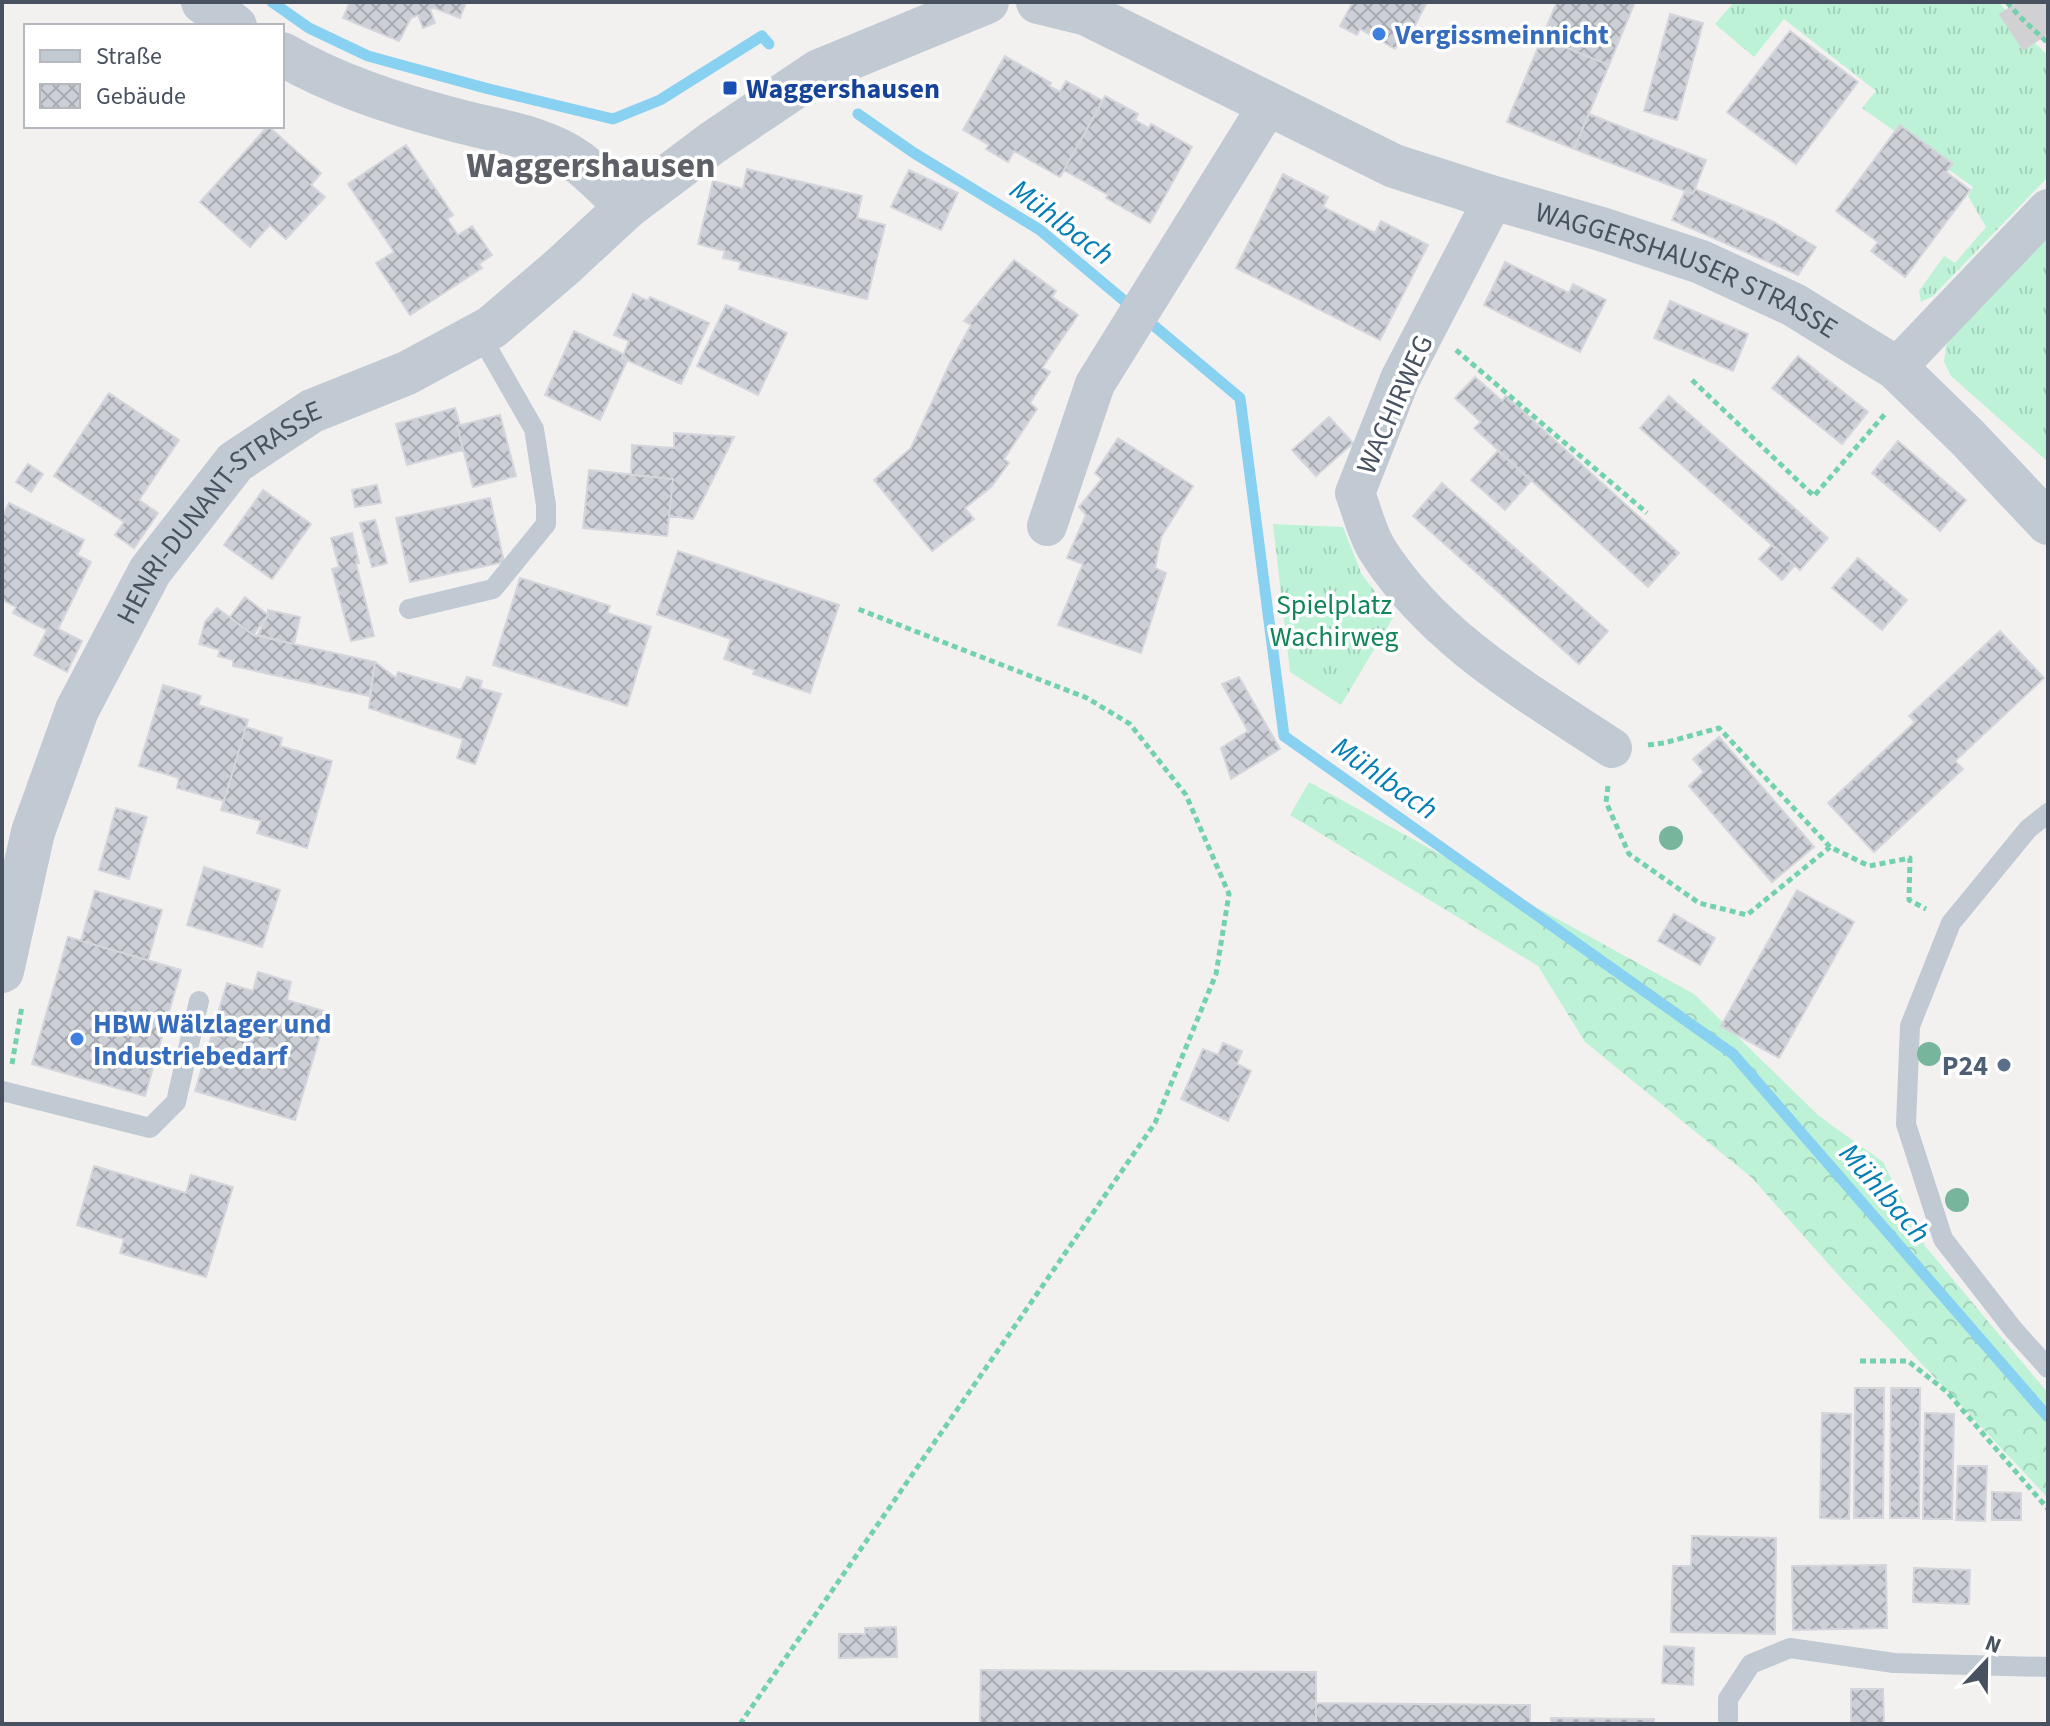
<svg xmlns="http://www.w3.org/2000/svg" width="2050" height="1726" viewBox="0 0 2050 1726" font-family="'Source Sans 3',sans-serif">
	<defs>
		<pattern id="grass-tufts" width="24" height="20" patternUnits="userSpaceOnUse" patternTransform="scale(2)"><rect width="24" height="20" fill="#bdf2d7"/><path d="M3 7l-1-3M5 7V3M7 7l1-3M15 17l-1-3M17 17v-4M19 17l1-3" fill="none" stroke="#a4d1bb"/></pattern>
		<pattern id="forest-crowns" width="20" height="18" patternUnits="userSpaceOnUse" patternTransform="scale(2)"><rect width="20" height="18" fill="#bdf2d7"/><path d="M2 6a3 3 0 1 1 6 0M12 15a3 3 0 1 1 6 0" fill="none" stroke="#a4d1bb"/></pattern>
		<pattern id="building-cross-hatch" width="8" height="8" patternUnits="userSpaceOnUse" patternTransform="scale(2)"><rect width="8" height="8" fill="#cccfd6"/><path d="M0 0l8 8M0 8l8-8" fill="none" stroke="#a7aab1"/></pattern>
	</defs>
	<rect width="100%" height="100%" fill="#f3f1f0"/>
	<path fill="url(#grass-tufts)" d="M1734,2H1999L2027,36L2048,55V177L1933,296L1921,302L1919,291L1944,256L1955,263L1986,227L1968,196L1973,187L1862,108L1876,91L1784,19L1754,57L1715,24Z
		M2048,237V462L1951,376L1944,362L1946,346L1960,327Z
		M1273,524L1343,527L1362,575L1394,616L1341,705L1290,672Z"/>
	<path fill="url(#forest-crowns)" d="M1309,782L1694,994L1819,1116L1883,1162L1925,1246L2048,1393V1498L1841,1278L1751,1177L1585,1042L1538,966L1290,815Z"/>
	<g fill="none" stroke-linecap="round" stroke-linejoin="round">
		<path stroke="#88d1f1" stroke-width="11" d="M272,2L309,28L368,56L485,88L613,119L660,100L762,36L769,44
			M858,114L914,153L1040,230L1240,398L1284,736L1733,1054L2048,1417"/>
	</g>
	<path fill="url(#building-cross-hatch)" stroke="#d4d6dc" stroke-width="2" d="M350,2H466L460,18L434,8L430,9L435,23L423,28L418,15L411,18L399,41L343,18Z
		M1353,2H1427L1413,29L1408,26L1395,49L1360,29L1357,35L1340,26Z
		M1557,2H1635L1609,65L1542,38Z
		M1670,14L1703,23L1677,120L1644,111Z
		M1790,31L1858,82L1796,164L1727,112Z
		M1542,38L1609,65L1574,149L1507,122Z
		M1005,56L1051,83L1049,86L1060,92L1066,81L1103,101L1060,177L1014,151L1008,162L986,149L989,145L963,130Z
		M1105,96L1138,114L1135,120L1149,128L1151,124L1192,147L1150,223L1106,198L1108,195L1064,170Z
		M1589,114L1706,160L1693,194L1574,149Z
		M1900,125L1953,164L1946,172L1970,190L1905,277L1871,251L1878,242L1836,211Z
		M268,126L321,173L311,185L325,197L286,239L270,225L250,247L200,202Z
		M406,145L453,215L447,219L458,235L472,226L492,255L479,264L482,268L410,315L376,263L394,252L348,184Z
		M747,169L862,196L857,218L885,225L867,299L739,269L741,262L723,258L725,251L698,244L713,181L743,189Z
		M909,170L958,193L941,230L891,207Z
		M1283,174L1328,197L1323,207L1375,233L1381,221L1428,245L1380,340L1236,268Z
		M1695,189L1774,222L1816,247L1798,275L1672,220L1685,191L1693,194Z
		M1014,260L1056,291L1052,297L1078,315L1042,368L1050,372L1030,403L1037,409L1004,459L1009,463L991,487L965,508L974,519L932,551L874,480L911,448L950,363L971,325L964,321Z
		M1505,262L1569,293L1573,284L1606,300L1580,352L1484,305Z
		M633,294L648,301L650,297L709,323L681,384L622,358L629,341L614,335Z
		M1670,301L1748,334L1733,371L1654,338Z
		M726,305L787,333L758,395L697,366Z
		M574,331L623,354L622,358L627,361L600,420L545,395Z
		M1798,356L1868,412L1842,444L1772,388Z
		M1475,377L1502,401L1506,396L1679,553L1648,587L1474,428L1481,422L1455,398Z
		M109,393L179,440L139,500L158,513L134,548L115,535L124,522L54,476Z
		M1669,396L1828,538L1800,570L1640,428Z
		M455,408L460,425L457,426L463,450L407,465L396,424Z
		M500,415L516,476L473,487L457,426Z
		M1329,417L1353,443L1316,476L1292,450Z
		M674,433L734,437L693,519L669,516L673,479L631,475L632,445L674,448Z
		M1118,438L1193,486L1161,537L1155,568L1166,573L1141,653L1058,625L1083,564L1067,558L1086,515L1079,507L1102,479L1095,473Z
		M1898,441L1966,500L1940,531L1872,473Z
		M1498,451L1531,481L1505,510L1471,480Z
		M28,464L43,474L31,492L16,482Z
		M589,470L673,479L667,536L583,528Z
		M1442,483L1608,631L1579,664L1413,516Z
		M377,485L381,503L355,507L352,490Z
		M263,490L311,524L272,579L224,545Z
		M490,498L504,562L410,582L396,518Z
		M9,503L84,540L77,555L91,562L58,629L82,641L67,672L34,655L47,630L13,613L16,607L2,600V517Z
		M375,520L387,563L372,567L360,523Z
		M352,533L359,563H356L374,636L351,641L332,569L339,567L331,538Z
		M1772,545L1795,565L1782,580L1759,559Z
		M678,551L839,605L810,693L753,674L755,670L724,659L731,639L657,614Z
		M1858,558L1907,600L1882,630L1832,588Z
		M520,578L610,606L607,613L651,627L627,706L493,665Z
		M245,597L268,615L253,635L230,617Z
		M217,608L253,635L375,662L369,696L233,666V660L218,656L220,650L199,644L205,622Z
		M268,610L300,617L294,644L258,635L268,615Z
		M2000,631L2044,678L1955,761L1963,769L1874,852L1828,803L1915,722L1909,716Z
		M375,662L396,678L398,672L461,690L467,677L482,681L480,688L501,694L475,764L457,758L463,739L369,708Z
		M1239,677L1280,749L1231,779L1221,748L1248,731L1222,684Z
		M163,685L201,696L198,705L248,720L224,801L177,788L179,778L139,766Z
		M246,727L282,738L280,746L332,761L307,848L257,833L261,821L221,810Z
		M1719,737L1814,847L1772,882L1689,786L1704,772L1693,759Z
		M116,808L147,817L129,879L99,870Z
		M204,867L280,890L262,947L187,925Z
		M1797,890L1854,922L1779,1058L1721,1026Z
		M95,891L162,910L148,960L81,941Z
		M1674,914L1715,938L1700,965L1658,941Z
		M68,937L181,970L145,1096L32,1064Z
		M258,972L291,982L287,1000L327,1012L295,1120L195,1091L227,983L253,991Z
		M1223,1043L1242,1051L1237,1064L1251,1071L1228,1121L1181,1099L1203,1049L1218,1055Z
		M94,1166L186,1193L191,1175L233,1187L206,1277L120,1253L124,1239L77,1225Z
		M1855,1388H1884L1883,1518H1854Z
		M1891,1388H1920L1919,1518H1890Z
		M1822,1413L1851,1414L1849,1519L1820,1518Z
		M1925,1413L1954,1414L1952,1519H1923Z
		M1958,1466H1987L1985,1521L1956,1520Z
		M1992,1492L2021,1493V1520H1992Z
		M1692,1536L1776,1538L1775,1634L1671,1632L1673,1566H1691Z
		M1886,1565L1887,1628L1793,1630L1792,1566Z
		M1914,1568L1970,1570L1969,1604L1913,1602Z
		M896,1627L897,1657L839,1658V1634H865V1628Z
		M1664,1646L1694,1648L1693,1685L1662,1683Z
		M981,1670L1316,1672V1724H980Z
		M1851,1689H1883L1884,1724H1851Z
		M1316,1703L1530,1705V1724H1316Z
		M1551,1718L1654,1719V1724H1551Z"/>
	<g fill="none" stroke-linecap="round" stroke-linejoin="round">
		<path stroke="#d1d1d3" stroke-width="44" stroke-dasharray="44 22" stroke-linecap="butt" d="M2017,2L2048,48"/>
		<path stroke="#73d2ad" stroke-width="5" stroke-dasharray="6 4" stroke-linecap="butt" d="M2007,2L2019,16L2048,43
			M2047,2L2048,3
			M1456,350L1647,513
			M1692,380L1814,496L1885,414
			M1648,745L1664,743L1719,728L1830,847L1869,866L1910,858L1909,900L1926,909
			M1608,786L1606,802L1629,854L1699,903L1747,915L1830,847
			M12,1064L22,1006
			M1860,1361H1908L1947,1392L2048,1509
			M740,1724L1155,1123L1216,974L1229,894L1186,795L1130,724L1087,698L858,609"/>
		<path stroke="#c1c9d3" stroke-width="20" d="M409,609L493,589L546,524V505L534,429L479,333
			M2048,813L2028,829L1951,923L1910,1026L1906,1124L1943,1239L2013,1329L2048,1368
			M2,1091L150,1128L176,1102L199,1001
			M1728,1724V1699L1751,1664L1790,1648L1894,1663L2048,1667"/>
		<path stroke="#c1c9d3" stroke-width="40" d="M1494,198L1400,379L1355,493C1362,511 1367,534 1378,551C1435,640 1526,691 1612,748
			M1896,368L2048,209
			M1047,526L1095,384L1269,104"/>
		<g stroke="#c1c9d3" stroke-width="44">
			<path d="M203,2L235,26"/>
			<path id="s1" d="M1038,2L1087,14L1394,166L1494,198L1601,229L1701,262L1794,305L1896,368L1968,438L2048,523"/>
			<path d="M282,54C335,85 395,104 455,120C495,131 542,136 577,161C595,174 611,192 627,207"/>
			<path id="s2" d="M2,971L33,832L77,710L150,571L235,462L312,411L407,373L492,327L562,267L627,207L712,143L819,71L987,2"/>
		</g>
	</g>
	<g fill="#77b69c">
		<circle cx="1671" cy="838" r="12"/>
		<circle cx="1929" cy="1054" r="12"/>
		<circle cx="1957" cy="1200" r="12"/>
	</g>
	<g fill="#3f7fe0" stroke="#fff" stroke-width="3">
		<circle cx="1379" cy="34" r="8"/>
		<circle cx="77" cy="1039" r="8"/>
	</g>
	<rect fill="#1a4fb4" stroke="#fff" stroke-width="3" x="722" y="80" width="16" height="16" rx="4"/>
	<circle fill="#5c6f8a" stroke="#fff" stroke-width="3" cx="2004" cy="1065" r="8"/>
	<g text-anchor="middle" stroke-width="7" stroke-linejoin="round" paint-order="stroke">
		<g font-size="28" font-weight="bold" fill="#366cbe" stroke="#fff" text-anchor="start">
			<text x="1395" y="44">Vergissmeinnicht</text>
			<text x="93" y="1033">HBW Wälzlager und<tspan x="93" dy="32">Industriebedarf</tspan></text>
		</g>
		<g font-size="28" font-weight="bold" fill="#164399" stroke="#fff" text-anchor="start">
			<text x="746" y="98">Waggershausen</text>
		</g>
		<g font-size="28" fill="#47515f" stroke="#fff">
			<text dy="10" stroke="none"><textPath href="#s1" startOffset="704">WAGGERSHAUSER STRASSE</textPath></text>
			<text transform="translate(1394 404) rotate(-66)" y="10">WACHIRWEG</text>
			<text dy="10" stroke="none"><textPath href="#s2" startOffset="520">HENRI-DUNANT-STRASSE</textPath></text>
		</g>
		<g font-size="28" fill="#128658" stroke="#fff">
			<text x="1334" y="614">Spielplatz<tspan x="1334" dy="32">Wachirweg</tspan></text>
		</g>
		<g font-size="28" font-weight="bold" fill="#4e5e75" stroke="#fff" text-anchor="end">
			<text x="1988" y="1075">P24</text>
		</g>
		<g font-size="30" font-style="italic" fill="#047eb5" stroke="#fff">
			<text transform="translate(1062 222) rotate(37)" y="10">Mühlbach</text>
			<text transform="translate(1385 778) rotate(35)" y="10">Mühlbach</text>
			<text transform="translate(1885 1193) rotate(49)" y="10">Mühlbach</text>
		</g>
		<g font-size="36" font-weight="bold" fill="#5d6066" stroke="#fff">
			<text x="591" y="177">Waggershausen</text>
		</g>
	</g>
	<rect width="2050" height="1726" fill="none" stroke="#47515f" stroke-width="8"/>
	<rect x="24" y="24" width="260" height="104" fill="#ffffff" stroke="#b5b9bf" stroke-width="2"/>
	<rect x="40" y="50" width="40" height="12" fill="#c1c9d3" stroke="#b5b9bf" stroke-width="2"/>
	<text x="96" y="64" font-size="24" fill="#47515f">Straße</text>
	<rect x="40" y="84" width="40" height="24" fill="url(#building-cross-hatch)" stroke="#b5b9bf" stroke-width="2"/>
	<text x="96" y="104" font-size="24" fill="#47515f">Gebäude</text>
	<g transform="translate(1986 1662) rotate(22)" stroke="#ffffff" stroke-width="6" paint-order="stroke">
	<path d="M0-6L14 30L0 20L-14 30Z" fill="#47515f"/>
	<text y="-12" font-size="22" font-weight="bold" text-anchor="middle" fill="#47515f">N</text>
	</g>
</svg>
